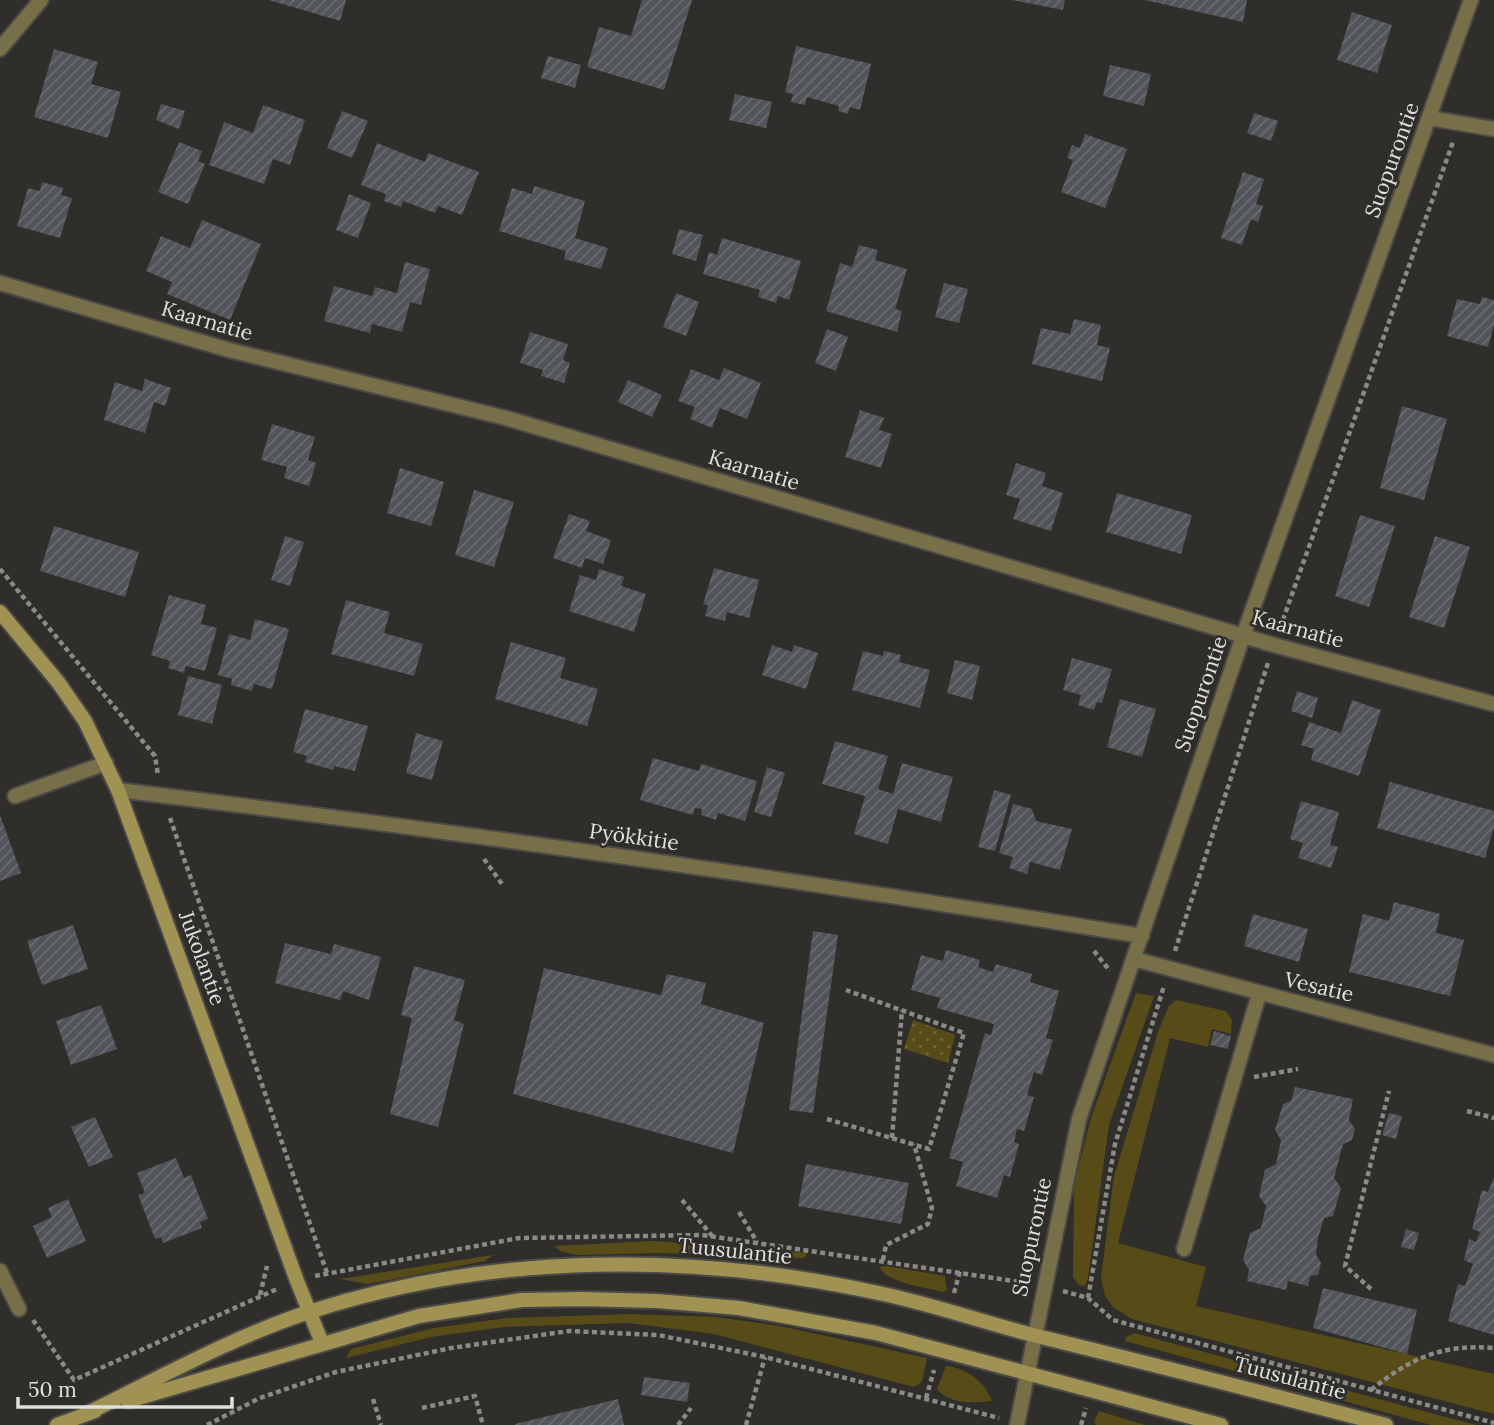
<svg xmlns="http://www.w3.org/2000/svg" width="1494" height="1425" viewBox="0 0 1494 1425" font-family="Lora,serif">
	<defs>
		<pattern id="park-dots" width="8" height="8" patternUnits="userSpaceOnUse" patternTransform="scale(1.75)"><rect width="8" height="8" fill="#574c17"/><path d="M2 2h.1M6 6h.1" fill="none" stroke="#6f6638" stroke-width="1.8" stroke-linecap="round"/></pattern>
		<pattern id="building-hatch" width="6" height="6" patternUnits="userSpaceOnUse" patternTransform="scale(1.75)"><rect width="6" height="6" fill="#515458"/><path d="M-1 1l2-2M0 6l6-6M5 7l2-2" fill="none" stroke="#6a6c70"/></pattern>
	</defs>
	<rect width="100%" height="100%" fill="#2f2e2a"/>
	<path fill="#574c17" d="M1136,993L1154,996L1109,1125L1088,1278L1085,1286L1079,1285L1073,1277L1074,1185L1091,1118Z
		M1176,1000L1226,1011L1232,1020L1231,1034L1212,1029L1208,1047L1170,1038L1118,1243L1206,1267L1196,1306L1494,1374V1414L1132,1319L1114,1308L1105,1296L1101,1278L1114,1176L1159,1029L1169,1006Z
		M653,1241L807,1253L804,1258L659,1253L579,1255L562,1252L554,1246Z
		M493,1255L485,1261L368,1284L340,1279Z
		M886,1266L945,1276L947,1290L943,1292C925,1287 889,1284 879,1267Z
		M630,1314L716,1317L780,1326L927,1358L922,1382L914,1387L714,1334L628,1323L504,1327L431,1337L346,1358L351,1349L434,1328L507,1318Z
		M1134,1333L1468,1423L1477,1425H1431L1125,1341L1126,1337Z
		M946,1366C967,1368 985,1382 992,1401C973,1403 951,1405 937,1389Z
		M1099,1411L1145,1425H1096L1094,1422Z"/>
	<path fill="url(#park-dots)" d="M913,1020L955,1035L948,1063L904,1049Z"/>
	<path fill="url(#building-hatch)" d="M269,0H346L340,21Z
		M642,0H692L664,90L587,67L599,27L631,36Z
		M1012,0H1065L1063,10Z
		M1145,0H1247L1243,22Z
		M1352,12L1392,25L1377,73L1337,60Z
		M796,46L871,64L860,110L850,107L848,114L838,111L839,106L807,97L805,105L791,102L793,94L785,92Z
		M54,49L98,62L91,84L121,92L108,138L34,117Z
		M548,56L581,65L575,88L541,78Z
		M1110,65L1151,74L1144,106L1103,96Z
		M735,94L772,102L766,128L729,120Z
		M161,104L185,111L179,129L156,120Z
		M263,105L305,120L290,165L273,159L264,184L209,165L224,122L253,133Z
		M342,111L368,121L352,158L327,148Z
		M1254,113L1278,121L1271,141L1247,133Z
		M1085,134L1127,149L1105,208L1061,192L1073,160L1067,158L1072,145L1080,148Z
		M179,142L202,151L198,161L205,164L188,204L158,192Z
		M377,143L425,162L428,153L479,172L462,215L438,206L435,213L403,201L401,207L384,201L386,194L361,185Z
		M1243,172L1264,179L1256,204L1263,206L1258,222L1251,219L1242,245L1221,238Z
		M42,182L63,188L61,195L72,198L60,238L17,226L28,188L40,191Z
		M534,186L585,201L575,238L608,248L601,269L564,259L566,251L499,231L512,188L532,194Z
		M349,194L371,203L358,238L336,230Z
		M202,220L261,244L230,320L167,294L172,282L146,271L161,236L190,248Z
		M679,229L703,235L696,261L672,254Z
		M722,238L801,261L789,300L778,296L776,303L758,297L760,290L703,274L709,252L717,255Z
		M859,245L878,250L875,260L907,269L895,309L902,311L897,332L826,311L840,263L852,267Z
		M405,262L430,269L421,305L410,302L402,332L372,324L370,333L324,321L334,286L372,296L375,287L397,293Z
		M944,283L968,289L959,323L935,317Z
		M676,293L699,302L686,336L663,327Z
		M1482,297L1494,300V325L1488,347L1447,336L1457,299L1480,304Z
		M1074,319L1101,325L1097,345L1110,348L1102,381L1032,364L1041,328L1070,334Z
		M827,329L848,337L836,371L815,363Z
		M530,332L568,344L563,360L570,363L564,383L541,376L543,370L520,363Z
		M724,368L761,383L747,419L720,408L712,428L690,419L695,407L678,401L691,369L719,380Z
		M145,379L171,388L165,406L154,402L145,433L104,420L115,382L142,391Z
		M628,380L662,395L652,417L618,402Z
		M1402,406L1447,419L1424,500L1380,488Z
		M860,410L884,418L879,430L892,434L881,468L845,457Z
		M272,424L315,437L308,460L316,463L309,486L284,478L287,467L261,460Z
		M1016,463L1046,473L1042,486L1063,493L1051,531L1013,519L1020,499L1006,495Z
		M400,468L444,482L431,526L387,513Z
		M474,490L514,502L494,567L455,555Z
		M1117,493L1192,515L1181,554L1106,532Z
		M569,514L590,521L586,531L611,540L603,564L585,558L582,568L553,558Z
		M1360,515L1395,526L1369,607L1335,596Z
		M54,526L139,552L125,597L40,571Z
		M285,536L304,542L290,586L271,580Z
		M1435,536L1470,547L1444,628L1409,617Z
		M714,568L759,580L749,618L727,612L725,621L705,616L708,605L703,604Z
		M599,569L624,577L621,586L646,594L634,632L569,611L580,575L596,580Z
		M169,595L206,605L201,624L217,628L205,671L186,666L184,673L178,671L168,668L170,661L151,655Z
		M346,600L390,612L384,633L423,644L414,676L331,654Z
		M255,619L289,629L272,689L254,684L252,691L231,685L232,679L218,675L229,634L250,640Z
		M511,642L566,658L560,678L598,689L587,726L495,699Z
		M772,645L792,652L794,645L818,653L806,689L762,675Z
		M863,651L883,656L884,651L901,655L899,662L930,670L920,708L852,690Z
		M1072,658L1112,669L1102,703L1097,702L1094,710L1078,705L1081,695L1063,690Z
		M955,660L980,666L972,700L947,693Z
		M188,676L222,685L212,724L178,715Z
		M1297,691L1318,698L1312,718L1291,711Z
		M1120,699L1156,709L1142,757L1107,747Z
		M1352,700L1381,710L1359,776L1311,760L1314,749L1301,745L1309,722L1341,733Z
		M305,709L368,726L355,771L334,766L333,770L305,762L307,756L293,752Z
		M416,733L443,741L432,780L406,773Z
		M835,741L888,756L878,789L893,794L902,763L953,777L941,822L898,809L888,844L854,834L865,796L822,784Z
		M653,758L699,771L701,764L757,781L745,821L718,813L716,820L701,815L702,809L695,808L693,815L640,800Z
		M767,767L785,773L771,817L754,812Z
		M1390,782L1494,811V827L1485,858L1377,828Z
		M994,790L1011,795L995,851L978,847Z
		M1301,801L1339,812L1330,845L1338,847L1331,868L1298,858L1303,843L1290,839Z
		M1013,804L1032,809L1036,821L1072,829L1060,870L1030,862L1027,874L1009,868L1013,857L999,853Z
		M0,815L21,873L0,881Z
		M1394,902L1440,914L1436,933L1464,940L1450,996L1349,972L1363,914L1389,921Z
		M1253,914L1308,929L1299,962L1244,946Z
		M73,925L88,969L42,985L27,941Z
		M813,931L838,935L813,1113L789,1110Z
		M285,943L331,954L334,944L381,957L369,1000L343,991L340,1000L275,983Z
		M946,950L980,960L978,967L993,972L996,964L1032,974L1030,982L1059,991L1046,1038L1053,1040L1042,1075L1034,1072L1027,1095L1034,1097L1024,1131L1017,1129L1014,1142L1019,1144L1010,1177L1004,1175L997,1198L956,1186L963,1162L949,1158L985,1033L991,1035L994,1024L937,1008L940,998L911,990L921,955L943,961Z
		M414,966L465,980L454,1020L464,1024L438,1127L390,1114L412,1018L401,1015Z
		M544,968L661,995L667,974L706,983L701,1004L764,1023L733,1153L513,1094Z
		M101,1005L117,1049L71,1065L56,1021Z
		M1214,1031L1231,1036L1228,1049L1210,1045Z
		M1295,1087L1353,1099L1349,1120L1355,1129L1352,1140L1343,1144L1334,1178L1341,1188L1333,1216L1324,1218L1318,1238L1316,1254L1321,1263L1318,1275L1310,1276L1308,1286L1288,1281L1286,1290L1247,1281L1249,1270L1243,1260L1250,1233L1261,1228L1266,1206L1259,1196L1265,1170L1276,1164L1281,1140L1275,1130L1283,1104L1291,1101Z
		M1389,1113L1402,1116L1396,1139L1382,1135Z
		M95,1117L113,1157L89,1167L71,1127Z
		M176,1158L184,1178L191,1175L208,1219L200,1222L202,1228L163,1243L161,1237L155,1239L138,1195L145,1193L137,1173Z
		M806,1164L909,1183L901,1224L798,1206Z
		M1494,1177V1335L1448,1321L1458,1284L1465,1286L1473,1264L1464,1260L1469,1239L1476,1242L1480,1232L1472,1229L1482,1190L1488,1192Z
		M68,1199L86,1241L47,1258L33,1226L52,1217L48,1208Z
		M1406,1229L1419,1233L1414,1250L1401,1247Z
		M1323,1288L1417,1310L1407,1354L1313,1328Z
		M644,1377L690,1383L687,1402L641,1395Z
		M618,1399L624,1425H515V1424Z"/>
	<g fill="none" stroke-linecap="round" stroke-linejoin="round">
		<defs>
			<path id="lane" d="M15,796L106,763
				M1184,1249L1259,994"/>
			<path id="street" d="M0,49L41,0
				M1429,118L1494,129
				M0,283L229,350L506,418L1274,645L1494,704
				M118,790C461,832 802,880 1142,936
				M1134,959L1494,1055
				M0,1271L19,1309
				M1017,1425L1079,1119L1243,636L1471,0"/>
			<path id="secondary" d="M0,612L58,682L85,721L118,790L297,1281L322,1343
				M128,1401L419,1316L522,1300L582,1299L657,1301L739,1308L876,1333L1221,1425
				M88,1413C161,1377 233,1337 309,1312C494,1252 695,1252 883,1294C934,1305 983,1322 1033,1335C1151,1364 1269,1394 1386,1425
				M57,1425L95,1411"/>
		</defs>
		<use href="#lane" stroke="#4b4a47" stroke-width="18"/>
		<use href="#street" stroke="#4b4a47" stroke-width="18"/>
		<use href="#secondary" stroke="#4b4a47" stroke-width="18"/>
		<path stroke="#8a8a86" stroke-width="4.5" stroke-dasharray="5 3.5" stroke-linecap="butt" d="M0,569L155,756L158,775
			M1280,628L1453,142
			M170,818L327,1273
			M484,859L502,884
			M1094,951L1110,971
			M1175,951L1268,663
			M1254,1077L1298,1069
			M1467,1111L1494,1118
			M827,1119L929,1149L964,1033L846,990
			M892,1138L902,1010
			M682,1200L713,1237
			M739,1212L757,1242
			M883,1260L886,1245L928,1224L932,1208L914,1144
			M315,1276L519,1238L702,1235L1027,1283
			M1371,1289L1345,1266L1389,1091
			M1063,1291L1088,1298L1113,1320L1494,1423
			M954,1293L960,1271
			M260,1295L267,1266
			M1088,1298L1115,1144L1164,986
			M33,1320L74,1380L277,1289
			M1371,1390C1411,1358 1441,1344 1494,1348
			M926,1398L934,1370
			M373,1399L381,1425
			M422,1408L475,1396L483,1425
			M207,1425L260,1398L336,1372L451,1348L569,1331L658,1335L765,1357L999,1418
			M678,1425L691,1408
			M746,1425L765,1357
			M1081,1425L1086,1408"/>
		<use href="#lane" stroke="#776f47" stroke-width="14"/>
		<use href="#street" stroke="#776f47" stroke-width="14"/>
		<use href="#secondary" stroke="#a09252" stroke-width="14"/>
	</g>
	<g text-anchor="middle" stroke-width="5" stroke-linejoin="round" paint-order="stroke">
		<g font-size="21" fill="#e0e0dd" stroke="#2f2e2a">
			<text transform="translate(1392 160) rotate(-70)" y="7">Suopurontie</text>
			<text transform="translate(207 321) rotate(16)" y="7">Kaarnatie</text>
			<text transform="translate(754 470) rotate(17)" y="7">Kaarnatie</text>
			<text transform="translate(1298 629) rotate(15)" y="7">Kaarnatie</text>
			<text transform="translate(1201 694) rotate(-71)" y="7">Suopurontie</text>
			<text transform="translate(634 837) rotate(8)" y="7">Pyökkitie</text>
			<text transform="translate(202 958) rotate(70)" y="7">Jukolantie</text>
			<text transform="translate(1319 987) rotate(13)" y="7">Vesatie</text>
			<text transform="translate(1032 1237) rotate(-78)" y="7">Suopurontie</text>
			<text transform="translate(735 1251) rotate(6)" y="7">Tuusulantie</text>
			<text transform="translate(1290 1378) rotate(15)" y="7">Tuusulantie</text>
		</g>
	</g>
	<path d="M18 1397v10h214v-10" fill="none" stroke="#e0e0dd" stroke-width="3.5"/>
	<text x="28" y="1397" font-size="21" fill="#e0e0dd" stroke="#2f2e2a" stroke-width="5" paint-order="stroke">50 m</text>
</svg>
